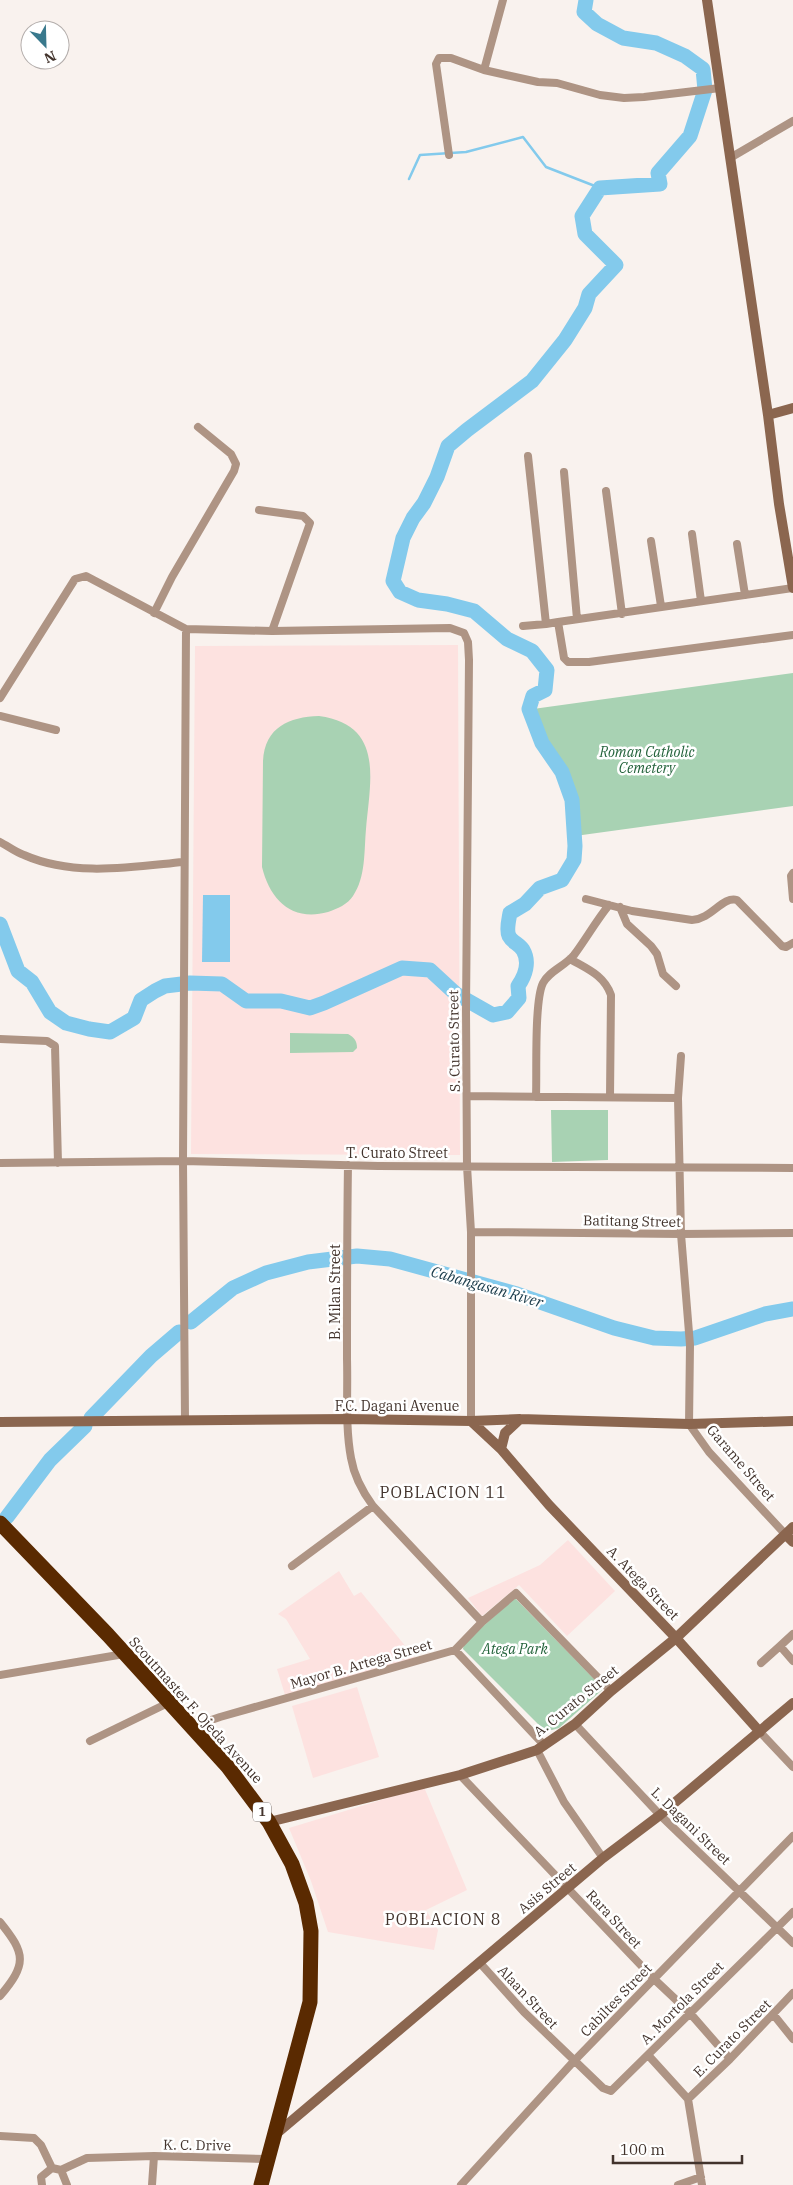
<svg xmlns="http://www.w3.org/2000/svg" width="793" height="2185" viewBox="0 0 793 2185" font-family="'IBM Plex Serif',serif">
	<rect width="100%" height="100%" fill="#f9f2ee"/>
	<path fill="#fde2e0" d="M458,645L460,1155L191,1154L195,646Z
		M568,1540L615,1591L567,1636L519,1585L482,1616L468,1598L540,1565Z
		M339,1571L354,1596L361,1592L416,1659L285,1695L277,1669L310,1659L286,1619L278,1614Z
		M357,1687L379,1757L313,1778L292,1706Z
		M424,1787L467,1890L426,1910L438,1930L434,1950L328,1932L311,1881L289,1828Z"/>
	<path fill="#a8d2b3" d="M793,673V806L575,836L577,799L565,769L543,740L533,709Z
		M319,716C385,725 370,781 366,829C364,851 366,877 353,896C348,904 337,909 328,912C292,922 270,900 262,867L263,761C265,727 289,717 319,716Z
		M290,1033L348,1034C354,1037 357,1041 357,1048L353,1052L290,1053Z
		M551,1110H608V1160L552,1162Z
		M515,1598L600,1685L602,1690L559,1728L552,1730L542,1728L463,1649L464,1643Z"/>
	<path fill="#83caec" d="M203,895H230V962H202Z"/>
	<g fill="none" stroke-linecap="round" stroke-linejoin="round">
		<path stroke="#83caec" stroke-width="2.5" d="M409,179L420,155L466,152L523,137L546,167L600,188"/>
		<path stroke="#83caec" stroke-width="15" d="M0,924L18,971L32,982L50,1012L66,1023L89,1029L110,1032L134,1018L141,1000L155,991L165,986L190,983L222,984L246,1001H281L310,1008L324,1003L402,968L430,970L456,994L493,1015L507,1012L519,998L518,986C525,976 530,962 523,950C519,944 512,942 509,936C506,930 509,919 510,913L525,904L540,888L562,880L574,860L575,846L572,800L562,772L542,743L529,709L533,696L545,690L547,670L532,651L507,639L474,611L447,604L418,600L400,592L393,581L403,538L413,518L424,503L437,477L448,446L467,430L532,381L565,340L585,308L589,294L616,265L585,234L582,216L600,188L660,184L658,173L690,136L705,90L703,69L685,56L656,43L623,38L597,24L584,12L586,0
			M191,1322L233,1288L266,1273L308,1262L357,1256L390,1259L517,1294L614,1328L654,1338L681,1339L695,1338L765,1314L793,1309
			M91,1418L151,1356L179,1332
			M7,1517L50,1460L85,1426"/>
		<path stroke="#ae9484" stroke-width="8" d="M484,70L503,0
			M449,155L436,64L439,58H451L484,70L538,82L557,83L600,95L624,98L644,97L720,88
			M730,158L793,121
			M528,456L546,624L558,622
			M564,472L577,619
			M606,491L622,614
			M259,510L303,516L310,523L272,631
			M692,534L701,601
			M651,541L661,606
			M737,544L745,595
			M793,588L558,622L564,658L568,662H589L793,635
			M154,613L172,577L234,471L236,464L231,454L198,427
			M523,626L546,624
			M0,698L75,579L86,576L186,629L272,631L450,628L464,633L468,642L469,660L466,1010L467,1166L471,1232V1421
			M0,716L56,730
			M0,842C8,846 15,852 24,855C74,877 131,867 183,862
			M793,873L791,876L793,899
			M586,899L632,911L692,920C712,919 722,896 737,900L782,946L786,947L793,943
			M620,907L627,924L651,946L657,954L663,974L676,986
			M570,959C587,969 604,975 611,995L610,1097
			M0,1039L47,1041L55,1046L58,1163
			M468,1096L678,1098L681,1234L690,1345L689,1424L709,1452L786,1535
			M536,1097C537,1074 534,1001 543,983C549,971 565,966 574,955C586,939 596,921 609,905
			M678,1098L681,1056
			M0,1163L183,1161L378,1166L793,1168
			M348,1165C347,1230 347,1294 347,1359C348,1392 345,1426 351,1458C354,1476 362,1491 373,1506L482,1622
			M471,1232L681,1234L793,1233
			M185,1420L183,1161L186,629
			M292,1566L373,1506
			M793,1634L780,1646L793,1661
			M455,1650L544,1745
			M761,1663L780,1646
			M0,1675L124,1654
			M575,1724L660,1815L793,1943
			M191,1727L220,1717L455,1650L482,1622L516,1593L611,1691
			M760,1732L793,1767
			M90,1741L168,1703
			M537,1750L564,1802L603,1858
			M460,1775L654,1979L689,2012L730,2059
			M0,1922C26,1954 27,1964 0,1996
			M480,1963L524,2012L603,2088L611,2091L793,1912
			M773,2014L793,2039
			M648,2055L688,2099L702,2185
			M688,2099L730,2059L793,1993
			M0,2136L34,2138L41,2145L52,2168
			M61,2170L67,2185
			M42,2185L41,2177L52,2168L61,2170L87,2158L154,2156
			M152,2185L154,2156L267,2159
			M461,2185L574,2061L793,1836
			M678,2185L701,2177"/>
		<path stroke="#8b664f" stroke-width="10" d="M707,0L768,415L779,504L793,588
			M768,415L793,408
			M471,1421L501,1449L549,1505L676,1638L760,1732
			M0,1422L348,1419L471,1421L520,1419L689,1424L793,1421
			M501,1449L505,1433L520,1419
			M786,1535L793,1542
			M269,1822L460,1775L537,1750L575,1724L611,1691L676,1638L793,1527
			M276,2134L603,1858L660,1815L793,1703"/>
		<path stroke="#5a2a01" stroke-width="15" d="M0,1523L108,1635L228,1767L269,1822L292,1864L306,1903L311,1931L310,2002L261,2185"/>
	</g>
	<g text-anchor="middle" stroke-width="5" stroke-linejoin="round" paint-order="stroke">
		<rect fill="#fff" stroke="#7b706b" stroke-width="1" x="253" y="1802.5" width="18" height="19" rx="4"/>
		<g font-size="12" font-weight="bold" fill="#42332c">
			<text x="262" y="1816">1</text>
		</g>
		<g font-size="14" font-style="italic" fill="#22623a" stroke="#fff">
			<text x="647" y="757">Roman Catholic<tspan x="647" dy="16">Cemetery</tspan></text>
			<text x="515" y="1654">Atega Park</text>
		</g>
		<g font-size="14" fill="#42332c" stroke="#fff">
			<text transform="translate(454 1041) rotate(-91)" y="5">S. Curato Street</text>
			<text x="397" y="1158">T. Curato Street</text>
			<text transform="translate(632 1221) rotate(1)" y="5">Batitang Street</text>
			<text transform="translate(335 1292) rotate(-90)" y="5">B. Milan Street</text>
			<text x="397" y="1411">F.C. Dagani Avenue</text>
			<text transform="translate(741 1463) rotate(49)" y="5">Garame Street</text>
			<text transform="translate(643 1583) rotate(46)" y="5">A. Atega Street</text>
			<text transform="translate(361 1664) rotate(-16)" y="5">Mayor B. Artega Street</text>
			<text transform="translate(576 1701) rotate(-39)" y="5">A. Curato Street</text>
			<text transform="translate(196 1710) rotate(48)" y="5">Scoutmaster F. Ojeda Avenue</text>
			<text transform="translate(691 1826) rotate(44)" y="5">L. Dagani Street</text>
			<text transform="translate(547 1888) rotate(-40)" y="5">Asis Street</text>
			<text transform="translate(614 1919) rotate(47)" y="5">Rara Street</text>
			<text transform="translate(528 1997) rotate(47)" y="5">Alaan Street</text>
			<text transform="translate(616 2000) rotate(-46)" y="5">Cabiltes Street</text>
			<text transform="translate(682 2003) rotate(-45)" y="5">A. Mortola Street</text>
			<text transform="translate(732 2038) rotate(-45)" y="5">E. Curato Street</text>
			<text transform="translate(197 2145) rotate(1)" y="5">K. C. Drive</text>
		</g>
		<g font-size="15" font-style="italic" fill="#193a49" stroke="#fff">
			<text transform="translate(487 1287) rotate(16)" y="5">Cabangasan River</text>
		</g>
		<g font-size="16" letter-spacing="1" fill="#42332c" stroke="#fff">
			<text x="443" y="1498">POBLACION 11</text>
			<text x="443" y="1925">POBLACION 8</text>
		</g>
	</g>
	<g transform="translate(45 45) rotate(157)"><circle r="24" fill="#ffffff" stroke="#b3adab"/>
	<path d="M0-4L9 19L0 12L-9 19Z" fill="#39798d"/>
	<text y="-8" font-size="14" font-weight="bold" text-anchor="middle" fill="#42332c">N</text>
	</g>
	<path d="M613 2155v8h129v-8" fill="none" stroke="#42332c" stroke-width="2.5"/>
	<text x="620" y="2155" font-size="15" fill="#42332c" stroke="#ffffff" stroke-width="4" paint-order="stroke">100 m</text>
</svg>
